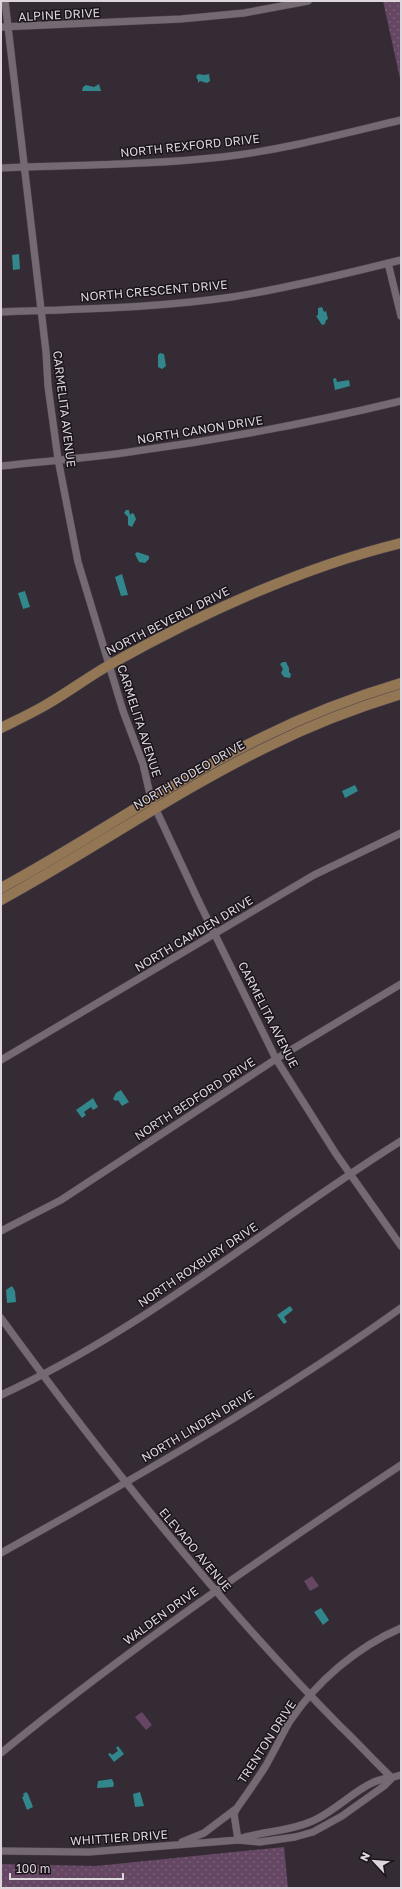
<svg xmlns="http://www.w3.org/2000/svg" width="402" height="1889" viewBox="0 0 402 1889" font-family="'Golos Text',sans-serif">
	<defs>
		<pattern id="grass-dots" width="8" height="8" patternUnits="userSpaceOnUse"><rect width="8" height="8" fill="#654663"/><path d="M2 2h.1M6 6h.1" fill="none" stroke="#7b6079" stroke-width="1.8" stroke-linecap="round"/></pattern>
	</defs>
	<rect width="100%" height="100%" fill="#352b35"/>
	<path fill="url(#grass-dots)" d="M383,1H401V83Z
		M284,1847L288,1888H1V1864L96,1866Z"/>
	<path fill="#654663" d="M312,1576L319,1586L310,1591L304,1581Z
		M142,1712L152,1725L146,1730L135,1717Z"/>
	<path fill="#31878c" d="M198,74L204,75L209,74L210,81L207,83L200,81L198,83V80L196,77Z
		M99,84L101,91H82L83,87L86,85L94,87Z
		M19,254L20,269L13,270L12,255Z
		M322,307L324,312L326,311L328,319L326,320L325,324L322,325L316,316L318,315V308Z
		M160,353L164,354L166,366L162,369L158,367V355Z
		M336,378L337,382L349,380L350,386L335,390L333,379Z
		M126,510H129L130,515L132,513L134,514L136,519L132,527L128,525V517L124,513Z
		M137,552L149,556V559L145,563L139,562L135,554Z
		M122,574L128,595L121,596L115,577Z
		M25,591L30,607L23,609L18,593Z
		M283,662H286L289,668V672L291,674L290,678L284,677L281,673L283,669L280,664Z
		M355,785L358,791L345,798L342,791Z
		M121,1090L129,1102L122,1106L118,1100L116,1101L113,1099L116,1093Z
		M93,1098L98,1107L93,1110L91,1107L84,1112L86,1115L82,1118L76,1110Z
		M12,1286L15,1291L16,1302L7,1303L6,1290Z
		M290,1306L293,1310L284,1317L287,1322L284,1324L277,1315Z
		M321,1608L329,1620L323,1625L314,1612Z
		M118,1746L124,1754L114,1762L108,1754L110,1753L112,1755L118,1751L116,1748Z
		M112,1779L114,1784L113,1787L97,1788L98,1781Z
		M26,1792L28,1794L33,1807L27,1810L22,1797L24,1796L23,1794Z
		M140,1792L144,1806L135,1807L133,1794Z"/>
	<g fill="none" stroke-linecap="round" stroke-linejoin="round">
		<defs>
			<path id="street" d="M5,1L46,352L48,386L58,459L78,562L123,711L143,764L151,799L199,902L276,1059L336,1154L401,1246
				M1,27L181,19L244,13L308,1
				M1,168C75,165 149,165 222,157C283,150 342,134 401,120
				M388,263L401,316
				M1,312C78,309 156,308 232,297C288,288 345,274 401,260
				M1,466C46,461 91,458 136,451C225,439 314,422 401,401
				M1,1060L314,875L401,833
				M1,1231L61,1200L276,1059L401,984
				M1,1318C105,1461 216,1600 340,1726C358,1743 374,1761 392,1778
				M1,1395C145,1329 267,1225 401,1141
				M1,1553C137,1477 274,1399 401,1308
				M1,1753C128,1649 264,1556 401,1465
				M239,1839C262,1831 287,1832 310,1822C334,1813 351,1792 374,1782C383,1778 392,1778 401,1775
				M238,1840L234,1814L237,1808C247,1794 256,1781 265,1767C274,1752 281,1736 290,1721C317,1681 357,1647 401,1628
				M182,1842L204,1833L237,1808
				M1,1851L89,1852L238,1840L260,1842L295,1837L313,1832L342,1816L384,1786L392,1778"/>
			<path id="secondary" d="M1,728C15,721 30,714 44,706C67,693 88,677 111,664C202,613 299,568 401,543
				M1,888C90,840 172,781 263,737C307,715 354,697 401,683
				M1,900C91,851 176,791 269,746C311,725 355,708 401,694"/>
		</defs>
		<use href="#street" stroke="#4f464e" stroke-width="8"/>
		<use href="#secondary" stroke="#4f464e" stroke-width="11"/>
		<use href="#street" stroke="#756a74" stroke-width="7"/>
		<use href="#secondary" stroke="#937654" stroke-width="10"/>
	</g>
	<g text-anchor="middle" stroke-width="3" stroke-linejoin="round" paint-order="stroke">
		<g font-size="12" fill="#ddd6dd" stroke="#1a151a">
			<text transform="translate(59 15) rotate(-3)" y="4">ALPINE DRIVE</text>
			<text transform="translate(190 146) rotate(-6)" y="4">NORTH REXFORD DRIVE</text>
			<text transform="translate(154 291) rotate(-5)" y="4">NORTH CRESCENT DRIVE</text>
			<text transform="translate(64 409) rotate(83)" y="4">CARMELITA AVENUE</text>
			<text transform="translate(200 430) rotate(-9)" y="4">NORTH CANON DRIVE</text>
			<text transform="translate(168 621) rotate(-27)" y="4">NORTH BEVERLY DRIVE</text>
			<text transform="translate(139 721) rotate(72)" y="4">CARMELITA AVENUE</text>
			<text transform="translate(189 775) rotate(-30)" y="4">NORTH RODEO DRIVE</text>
			<text transform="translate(194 934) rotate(-31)" y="4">NORTH CAMDEN DRIVE</text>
			<text transform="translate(268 1015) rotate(63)" y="4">CARMELITA AVENUE</text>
			<text transform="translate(195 1099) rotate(-33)" y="4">NORTH BEDFORD DRIVE</text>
			<text transform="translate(198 1265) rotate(-34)" y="4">NORTH ROXBURY DRIVE</text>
			<text transform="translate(198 1426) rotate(-31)" y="4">NORTH LINDEN DRIVE</text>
			<text transform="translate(195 1550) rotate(50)" y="4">ELEVADO AVENUE</text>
			<text transform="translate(161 1616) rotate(-36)" y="4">WALDEN DRIVE</text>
			<text transform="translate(267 1742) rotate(-57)" y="4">TRENTON DRIVE</text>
			<text transform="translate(119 1838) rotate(-4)" y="4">WHITTIER DRIVE</text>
		</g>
	</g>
	<rect width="402" height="1889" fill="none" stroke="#ddd6dd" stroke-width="4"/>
	<g transform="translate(374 1861) rotate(296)" stroke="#1a151a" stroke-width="3" paint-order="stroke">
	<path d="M0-3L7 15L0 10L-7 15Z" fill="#ddd6dd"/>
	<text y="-6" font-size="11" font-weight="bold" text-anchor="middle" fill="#ddd6dd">N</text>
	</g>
	<path d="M10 1873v6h113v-6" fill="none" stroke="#ddd6dd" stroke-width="2"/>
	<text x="16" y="1873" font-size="12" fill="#ddd6dd" stroke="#1a151a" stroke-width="3" paint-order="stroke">100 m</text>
</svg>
